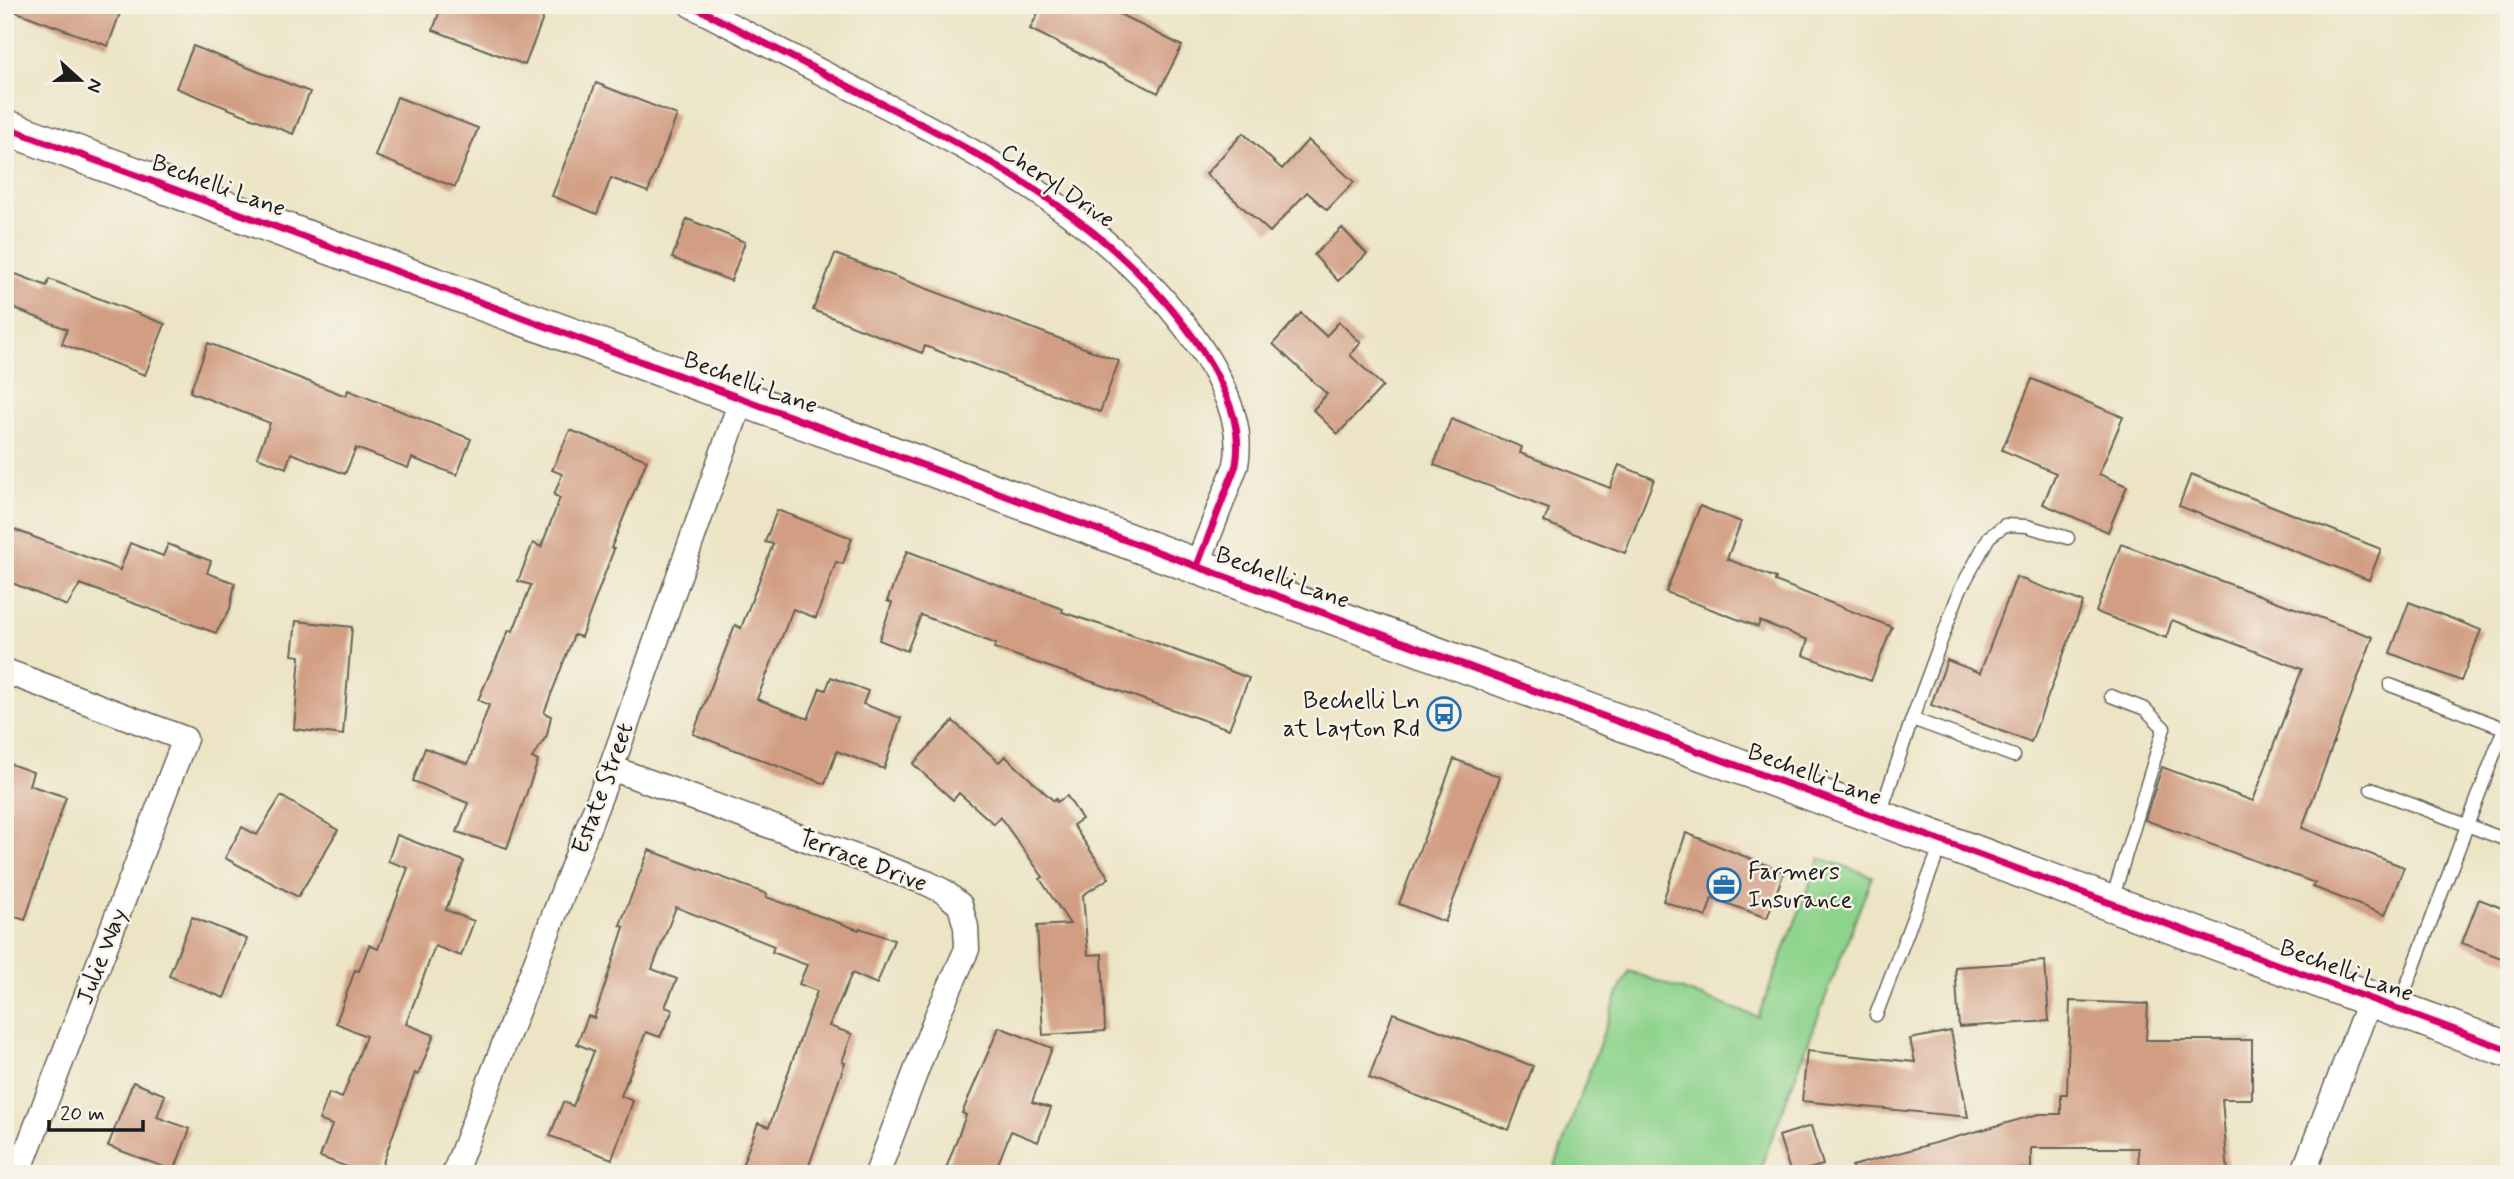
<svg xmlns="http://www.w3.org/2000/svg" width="2514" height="1179" viewBox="0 0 2514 1179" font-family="Mynerve,sans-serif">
	<rect width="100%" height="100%" fill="#f7f3e8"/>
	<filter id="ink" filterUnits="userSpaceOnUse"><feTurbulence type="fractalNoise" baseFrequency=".0143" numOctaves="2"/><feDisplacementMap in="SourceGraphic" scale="14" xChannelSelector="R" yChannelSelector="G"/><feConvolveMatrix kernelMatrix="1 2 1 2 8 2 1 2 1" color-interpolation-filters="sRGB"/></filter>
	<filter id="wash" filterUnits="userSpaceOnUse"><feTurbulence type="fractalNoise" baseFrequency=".00686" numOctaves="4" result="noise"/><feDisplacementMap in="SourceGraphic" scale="28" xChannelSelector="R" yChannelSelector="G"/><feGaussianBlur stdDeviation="1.57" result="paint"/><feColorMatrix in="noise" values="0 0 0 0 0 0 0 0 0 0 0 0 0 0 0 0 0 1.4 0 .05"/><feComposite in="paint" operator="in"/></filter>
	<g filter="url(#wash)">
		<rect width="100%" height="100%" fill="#ece4c5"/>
		<path fill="#8dd38c" stroke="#547854" stroke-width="2" d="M1820,858L1872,876L1758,1174H1552L1618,993L1629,971L1758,1017Z"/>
		<g id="blocks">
			<path fill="#d29e83" d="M6,5H123L108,46L6,8Z
				M442,5H525L545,13L525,65L433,30Z
				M1042,5H1102L1182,46L1158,93L1030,29Z
				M193,46L310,92L293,134L176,88Z
				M596,83L677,115L648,192L611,178L597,214L552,196Z
				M397,97L478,128L455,187L375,156Z
				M1243,133L1282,169L1308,140L1354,182L1327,210L1307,192L1270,232L1206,174Z
				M687,219L745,242L731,281L672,258Z
				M1342,228L1367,254L1338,281L1314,255Z
				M835,254L1119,361L1100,412L925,346L922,353L813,310Z
				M5,270L47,286L49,279L165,324L145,375L62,344L67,329L5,305Z
				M1301,313L1326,336L1339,322L1361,343L1350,355L1383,386L1338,434L1313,410L1327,394L1273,344Z
				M208,343L346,396L348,390L471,439L457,475L412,458L408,468L356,448L345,474L291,453L286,468L257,457L270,423L190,392Z
				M2032,379L2123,417L2099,474L2127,486L2108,532L2043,504L2056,473L2002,450Z
				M1451,419L1522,447L1520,453L1610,488L1619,465L1654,479L1625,553L1544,522L1549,509L1434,465Z
				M570,430L647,460L611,548L614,549L581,637L574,635L544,713L551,716L547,735L532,758L538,761L507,848L457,832L468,803L413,781L425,748L468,764L489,705L478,700L509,630L513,631L531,585L518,581L533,543L541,547L560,498L554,495L562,474L552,470Z
				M2191,474L2381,549L2369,580L2179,506Z
				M1700,506L1741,522L1727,559L1776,578L1775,581L1892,627L1871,681L1803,655L1808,640L1760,621L1758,627L1666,592Z
				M777,510L852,538L843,564L836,562L816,618L793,609L757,699L808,719L820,688L826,690L831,677L868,691L863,704L901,718L884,769L837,751L825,784L693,734L735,625L741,628L773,544L765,542Z
				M5,526L120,570L130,543L163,556L168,544L211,561L207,573L235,583L230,609L216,633L80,584L67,606L5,580Z
				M2121,544L2373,637L2302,828L2404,867L2385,915L2313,887L2315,883L2145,820L2162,767L2253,801L2302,669L2172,620L2166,638L2096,612Z
				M907,551L1063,609L1062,612L1156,643L1249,678L1229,729L994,648L996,644L921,615L907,651L879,640L892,603L887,601Z
				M2016,577L2083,602L2031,742L1931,705L1947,660L1980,673Z
				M2409,602L2481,630L2461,681L2390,653Z
				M296,621L352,627L343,735L294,729L300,656L292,655Z
				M953,721L999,762L1005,756L1054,801L1056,799L1057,802L1067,796L1082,819L1073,825L1109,878L1083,895L1088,955L1102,954L1105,1031L1043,1035L1037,926L1070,924L1040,879L1043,877L1000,817L994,824L959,793L953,800L913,764Z
				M1454,759L1500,777L1445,922L1399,904Z
				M5,762L33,772L29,785L66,797L25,920L5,914Z
				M281,796L338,830L298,897L225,858L242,827L257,835Z
				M1686,833L1784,872L1767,918L1712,898L1706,917L1663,901Z
				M397,835L464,861L446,910L474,921L461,956L435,946L406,1024L434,1035L418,1075L415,1073L379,1174H367L320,1157L332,1125L319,1120L329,1093L342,1098L366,1036L336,1023L355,970L359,971L369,945L378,949L408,868L388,861Z
				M649,850L767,894L766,897L859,930L860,928L894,940L877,984L852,973L829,1026L852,1034L842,1062L845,1063L806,1174H739L758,1123L769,1127L817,991L799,984L807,965L772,952L774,946L676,907L652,969L677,979L665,1007L673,1010L660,1037L646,1032L621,1096L633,1101L612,1159L550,1136L563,1102L573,1106L594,1051L577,1044L588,1016L594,1018L624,927L620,925Z
				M2479,899L2509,911V961L2462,943Z
				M192,917L247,939L224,998L169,976Z
				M2045,961L2049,1021L1959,1027L1955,967Z
				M2070,1001L2148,1004L2146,1040H2252V1099H2222L2228,1174H2139L2138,1148H2031V1169L1926,1167L1928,1174H1853L1852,1166L2039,1114H2061V1094H2067Z
				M1393,1013L1533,1066L1509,1130L1369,1078Z
				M999,1027L1052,1048L1032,1102L1051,1108L1038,1142L1011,1131L994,1174H944L966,1115L962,1113Z
				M1951,1031L1968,1117L1802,1101L1807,1051L1915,1062L1910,1039Z
				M133,1082L165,1095L157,1117L190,1129L174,1171L108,1146Z
				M1811,1126L1823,1165L1791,1174L1779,1136Z"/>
		</g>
	</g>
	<g filter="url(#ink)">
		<use href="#blocks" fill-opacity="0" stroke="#656257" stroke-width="2"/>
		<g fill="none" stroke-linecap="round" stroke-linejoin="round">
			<defs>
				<path id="service" d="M2390,685L2509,730
					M2111,696L2145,709L2164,728L2112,900
					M1912,719L2014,756
					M2371,789L2509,841
					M1880,814L1912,719L1960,590L1989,537L2005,525L2027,526L2068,538
					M2399,1006L2504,728
					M1876,1015L1942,842"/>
				<path id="minor" d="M691,5C752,36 813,68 875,100C978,153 1083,208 1161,297C1182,321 1201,345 1216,374C1231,404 1242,431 1236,465L1197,566
					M5,671L185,739L18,1174
					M611,768L927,883L943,891L960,905L966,927L967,949L936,1018L877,1174
					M454,1174L611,768L742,398
					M2303,1174L2370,999"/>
				<path id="secondary" d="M5,127L2509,1050"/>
			</defs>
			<use href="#service" stroke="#656257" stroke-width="15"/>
			<use href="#minor" stroke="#656257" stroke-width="27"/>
			<use href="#secondary" stroke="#656257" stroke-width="38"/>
			<use href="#service" stroke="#fff" stroke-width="12"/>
			<use href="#minor" stroke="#fff" stroke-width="24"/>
			<use href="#secondary" stroke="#fff" stroke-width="35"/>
			<defs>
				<path id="cycleway" d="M691,5C752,36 813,68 875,100C978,153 1083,208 1161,297C1182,321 1201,345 1216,374C1231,404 1242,431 1236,465L1197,566
					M5,127L2509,1050"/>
			</defs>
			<use href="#cycleway" stroke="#f7f3e8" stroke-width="11"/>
			<use href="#cycleway" stroke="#d6006c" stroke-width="7"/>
		</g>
	</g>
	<defs>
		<symbol id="bus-ring" viewBox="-11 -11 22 22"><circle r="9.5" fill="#f7f3e8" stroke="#1f6fb2" stroke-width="1.5"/><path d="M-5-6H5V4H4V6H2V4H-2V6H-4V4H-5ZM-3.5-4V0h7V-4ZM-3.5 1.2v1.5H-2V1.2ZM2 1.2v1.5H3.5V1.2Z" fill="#1f6fb2"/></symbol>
		<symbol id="office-ring" viewBox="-11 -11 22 22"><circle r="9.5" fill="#f7f3e8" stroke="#1f6fb2" stroke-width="1.5"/><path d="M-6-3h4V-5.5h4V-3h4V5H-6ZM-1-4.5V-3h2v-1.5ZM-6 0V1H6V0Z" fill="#1f6fb2"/></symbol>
	</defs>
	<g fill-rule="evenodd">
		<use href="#bus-ring" x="1425" y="695" width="38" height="38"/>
		<use href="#office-ring" x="1705" y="866" width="38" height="38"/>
	</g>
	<g text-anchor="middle" stroke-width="5" stroke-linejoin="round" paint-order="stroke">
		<g font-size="24" fill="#1c1c1c" stroke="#f7f3e8">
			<text transform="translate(219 185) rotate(20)" y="8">Bechelli Lane</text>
			<text transform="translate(1058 185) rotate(34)" y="8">Cheryl Drive</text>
			<text transform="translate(751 382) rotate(20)" y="8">Bechelli Lane</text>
			<text transform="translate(1283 577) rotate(20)" y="8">Bechelli Lane</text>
			<text transform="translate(1815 774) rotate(20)" y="8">Bechelli Lane</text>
			<text transform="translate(602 788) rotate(-70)" y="8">Estate Street</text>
			<text transform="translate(863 860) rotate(21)" y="8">Terrace Drive</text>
			<text transform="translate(101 956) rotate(-69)" y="8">Julie Way</text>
			<text transform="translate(2347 970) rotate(20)" y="8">Bechelli Lane</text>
		</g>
		<g font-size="24" fill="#1c1c1c" stroke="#f7f3e8" text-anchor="end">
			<text x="1420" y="708">Bechelli Ln<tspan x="1420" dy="28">at Layton Rd</tspan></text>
			<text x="1748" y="879" text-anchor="start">Farmers<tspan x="1748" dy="28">Insurance</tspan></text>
		</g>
	</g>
	<rect width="2514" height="1179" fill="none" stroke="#f7f3e8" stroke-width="28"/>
	<g transform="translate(80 80) rotate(111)" stroke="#f7f3e8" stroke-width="5" paint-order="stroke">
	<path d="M0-5L12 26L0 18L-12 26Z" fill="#1c1c1c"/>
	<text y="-10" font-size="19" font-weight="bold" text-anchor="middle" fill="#1c1c1c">N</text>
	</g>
	<path d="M49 1120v10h94v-10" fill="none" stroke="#1c1c1c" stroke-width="3.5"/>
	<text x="60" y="1120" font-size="21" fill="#1c1c1c" stroke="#f7f3e8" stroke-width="5" paint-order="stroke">20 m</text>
</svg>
